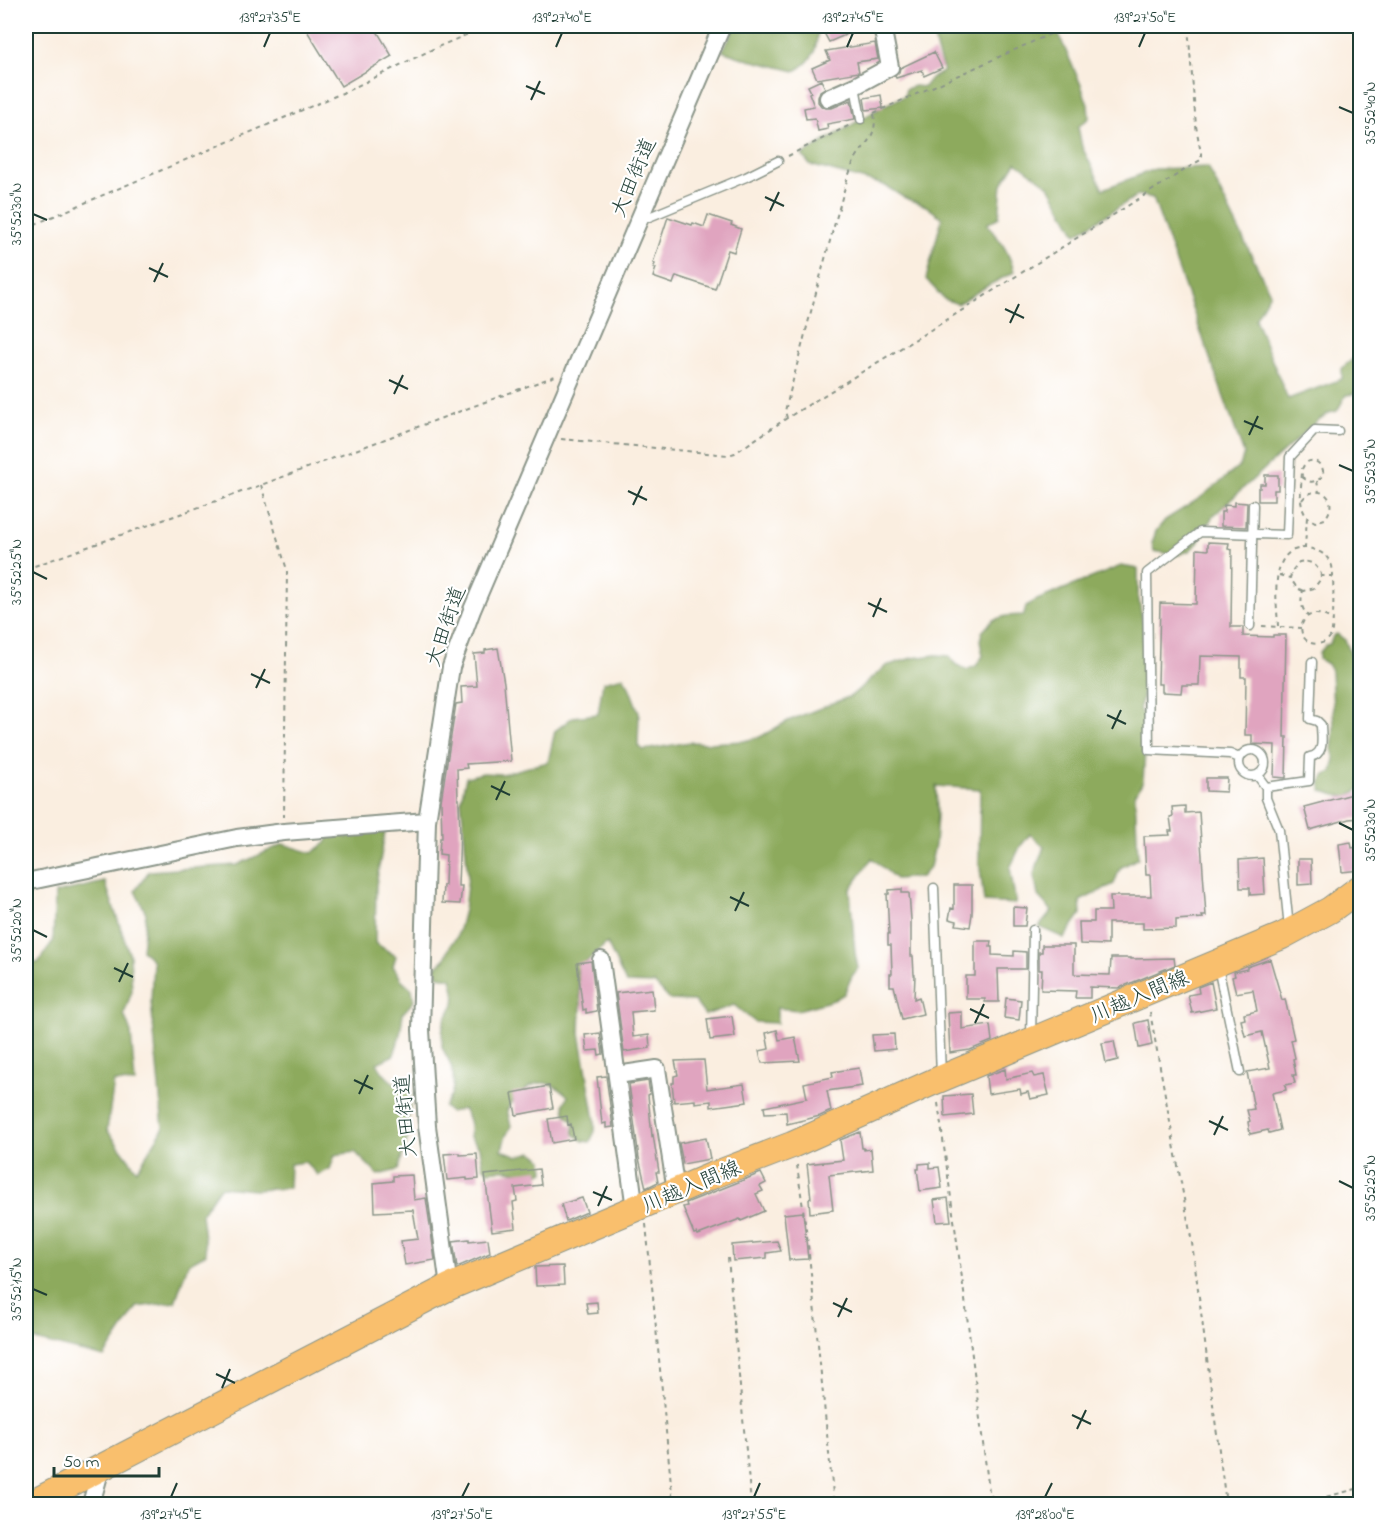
<svg xmlns="http://www.w3.org/2000/svg" width="1386" height="1530" viewBox="0 0 1386 1530" font-family="'Indie Flower','Klee One',sans-serif">
	<rect width="100%" height="100%" fill="#fff"/>
	<filter id="ink" filterUnits="userSpaceOnUse"><feTurbulence type="fractalNoise" baseFrequency=".0167" numOctaves="2"/><feDisplacementMap in="SourceGraphic" scale="12" xChannelSelector="R" yChannelSelector="G"/><feConvolveMatrix kernelMatrix="1 2 1 2 8 2 1 2 1" color-interpolation-filters="sRGB"/></filter>
	<filter id="wash" filterUnits="userSpaceOnUse"><feTurbulence type="fractalNoise" baseFrequency=".008" numOctaves="4" result="noise"/><feDisplacementMap in="SourceGraphic" scale="24" xChannelSelector="R" yChannelSelector="G"/><feGaussianBlur stdDeviation="1.35" result="paint"/><feColorMatrix in="noise" values="0 0 0 0 0 0 0 0 0 0 0 0 0 0 0 0 0 1.4 0 .05"/><feComposite in="paint" operator="in"/></filter>
	<g filter="url(#wash)">
		<rect width="100%" height="100%" fill="#faeee0"/>
		<path fill="#8daa5d" stroke="#567448" stroke-width="1.5" d="M732,26H818C817,47 816,60 795,71L749,60L722,51L732,34Z
			M936,26H981L983,30L989,36L999,32H1010L1023,26H1051L1058,33L1081,85L1088,105L1089,118L1078,127L1082,147L1103,189L1155,169L1208,167L1270,293L1255,319L1288,399L1342,379V368L1360,353V393L1346,395L1337,411L1329,413L1317,421L1213,516L1206,527L1198,543L1189,551L1177,555L1154,551L1152,543L1156,531L1165,520L1200,498L1240,466L1244,454L1153,198L1138,195L1076,234L1049,186L1016,162L1002,184L999,217L987,224C1000,240 1009,251 1014,272L987,286L958,304L944,299L926,279L942,218L926,206L903,197L884,185L810,165L802,155L883,106L904,96L906,89L914,86L924,87L931,78L944,71C938,56 932,41 936,26Z
			M1121,566L1138,569V595L1143,625L1144,677L1142,700L1139,709L1144,717L1146,738L1143,781L1135,795L1138,858L1120,868L1114,884L1080,901L1081,914L1064,938L1039,927L1052,911L1038,896L1034,874L1044,847L1030,834L1020,847L1010,868L1016,904L984,902L979,860L980,789L936,786L937,814L935,845L930,867L921,877L896,879L872,858L850,890L855,953L858,968L852,976L844,994L834,1000L798,1010L777,1008V1023L755,1022L734,1005L705,1015L694,1001L670,1000L655,984L626,983L607,943L577,970L581,1003L580,1033L595,1120V1131L590,1142L583,1141L574,1134L573,1121L565,1113L564,1104L568,1096C554,1083 540,1077 524,1091C517,1097 512,1101 507,1110L511,1126L505,1138L502,1150L518,1156L532,1152L543,1160L544,1172C527,1179 525,1173 509,1170C503,1169 495,1170 488,1171L483,1166L480,1148L470,1137C471,1126 470,1119 463,1109L450,1112L444,1107C456,1092 456,1076 448,1059C446,1055 443,1050 442,1046C442,1040 442,1032 443,1027C444,1018 449,1013 453,1006C457,998 453,986 451,978L438,976L436,967L445,959L451,944L457,937L464,910L468,876L461,799L466,777L483,773L502,774L548,762L555,731L573,717L598,714L603,682L623,677L628,684L639,713L638,746L644,750L690,742L708,743L744,741L760,737L788,721L851,696L886,666L912,658L936,655L949,656L955,664L966,670L976,666L983,656L980,641L982,632L993,620L1006,616L1024,615L1026,606L1037,600Z
			M1337,634L1345,640L1353,659L1360,661V789C1356,791 1351,795 1347,796C1338,798 1330,792 1322,791L1320,783L1325,775L1332,772L1335,759L1332,749L1334,727L1331,671L1327,664L1319,659V653L1326,645L1330,644L1333,636Z
			M332,832H385L376,885L375,943L396,956L393,966L401,979L412,989L414,1001L403,1013L400,1035L394,1055L377,1063C385,1079 396,1085 412,1093L408,1121V1137L398,1170L378,1175L355,1152L335,1155L330,1169L318,1175L305,1162L290,1164L289,1188L255,1190L220,1187L201,1214L206,1254L188,1264L175,1302L137,1307L104,1357L26,1338V962L38,963L53,941L55,893L105,882L130,956L132,991L124,1014L131,1033L135,1083L114,1082L107,1130L137,1170L163,1129L151,1002L153,961L142,950L146,913L135,891L149,871L237,865L283,844L312,853L326,843Z"/>
		<g id="blocks">
			<path fill="#e0a4bf" d="M304,26H374L392,56L341,86Z
				M829,26H866L829,42L822,29Z
				M875,43L878,59L857,62L859,72L817,79L812,68L830,60L826,51Z
				M934,52L942,68L924,76L922,70L896,78L895,76L899,72L900,68Z
				M821,80L825,88L820,91L818,97V102L821,106L826,108H832L851,100L855,119L827,124L828,129L818,131L815,118L806,119L804,108L814,106L809,93L811,92L808,86Z
				M881,95L883,108L866,110L864,98Z
				M708,215L732,223L731,225L741,229L734,252L728,250L715,289L676,276L673,284L653,277L656,268H653L655,264L653,263L668,217L692,225L693,223L704,227Z
				M1265,475H1278V490H1274V501H1258V488H1260V484H1265Z
				M1234,502L1247,503L1246,527L1221,526V512H1224V505L1234,506Z
				M1208,542L1229,543L1228,549L1232,550L1231,627H1243V636L1273,637V635H1286L1284,737H1287L1286,778L1274,777L1275,745L1252,744V735H1245L1246,677H1241V657L1200,656L1199,685H1182L1181,693L1162,692V684H1158L1160,603L1196,604L1197,549L1208,550Z
				M498,648L504,683L511,761L466,764L467,768L457,769L458,799H459L460,834L458,886H462L460,904L442,903L443,885H445L446,855L439,854L440,838H442L441,801L456,704L462,703L461,687L477,686L474,654L485,653V650Z
				M1206,778H1227L1226,792L1206,791Z
				M1360,792V818L1349,819L1310,830L1304,807Z
				M1185,806V813L1199,812L1206,916H1202L1203,918L1176,920V928L1143,929V923H1108V945L1080,944L1079,922H1094V911H1111L1110,896H1151L1150,875H1146L1144,836L1170,835L1169,831H1172L1170,817L1173,816L1172,807Z
				M1351,842L1352,848L1358,847L1360,870L1342,872L1339,844Z
				M1263,858L1265,894L1250,895V888H1240L1239,860Z
				M1298,859H1311L1312,884L1298,885Z
				M954,885H972V914L970,927L956,925L957,921L949,919L951,908L954,909Z
				M902,889V893H909L911,920V956H913L914,975H915L914,999L919,997L923,1014L902,1019L894,986H890V974H892L891,945H888V934H889L887,894H889V890Z
				M1013,907L1027,908L1025,926H1013Z
				M975,941H991L990,947H992V955L1014,956V951L1026,952V969H998L999,1002H985V999H966V976H975Z
				M1042,945H1074V974L1110,975L1111,958H1131V959L1174,958L1175,965L1119,988L1090,987V998H1075L1076,991L1041,990L1042,970H1039V952H1042Z
				M1270,959L1282,1000L1285,999L1294,1039L1291,1040L1295,1058L1293,1059L1296,1075H1293L1295,1083L1285,1085L1286,1090L1272,1093L1280,1130L1269,1133L1268,1130L1250,1134L1248,1122L1250,1121L1247,1110L1254,1109L1247,1072L1270,1068L1262,1032L1245,1036L1241,1020L1245,1019L1244,1014L1257,1011L1253,990L1236,993L1232,977L1235,976L1234,972L1247,969V967Z
				M591,961L597,1011L586,1013V1009L583,1010L577,963Z
				M1211,982L1216,1008L1192,1013L1188,995L1199,993L1198,987Z
				M652,989L654,1010L631,1012L633,1037L649,1035L650,1048L624,1052L616,993Z
				M1006,998L1021,1000L1019,1020L1004,1018Z
				M962,1012V1029L990,1025L992,1041L970,1050L950,1053L948,1013Z
				M732,1016L735,1037L710,1040L707,1019Z
				M1148,1020L1152,1045L1139,1048L1135,1023Z
				M777,1030L779,1040L795,1037L800,1061L762,1063L759,1051L769,1049L766,1033Z
				M600,1033L603,1054L599,1055L598,1050L587,1051L585,1035Z
				M894,1034L895,1049L874,1051L872,1035Z
				M1114,1041L1118,1060L1106,1063L1102,1043Z
				M704,1060L707,1089L744,1084L747,1102L711,1107V1101L695,1103V1100L674,1102L672,1083H674V1076L678,1075L675,1061Z
				M859,1068L862,1086L827,1091L831,1111L820,1116L787,1124L786,1112L765,1113L764,1107L807,1098L804,1083L833,1077L832,1072Z
				M1005,1069L1006,1079L1032,1073L1034,1077L1044,1075L1049,1095L1030,1099L1028,1092L1021,1094L1020,1089L988,1094L986,1076Z
				M606,1076L613,1127L606,1128V1123L602,1124L597,1077Z
				M648,1081L650,1094L648,1095L652,1136L653,1135L659,1172H656L658,1182L646,1188L639,1158L629,1084Z
				M549,1086L553,1108L516,1115L512,1093Z
				M971,1094L973,1114L945,1117L944,1096Z
				M567,1116L568,1125L571,1124L574,1139L552,1143L548,1119Z
				M860,1132L862,1148H864V1150L871,1149L873,1170L829,1175L833,1210L810,1213L809,1199L811,1198L807,1164L843,1160L840,1140Z
				M706,1138L710,1159L683,1164L679,1143Z
				M460,1153V1155L477,1154L479,1179L467,1180V1178L447,1180L444,1154Z
				M930,1163V1168L939,1167L942,1188L920,1191L917,1169H919V1164Z
				M539,1169L541,1185L515,1188L517,1201L513,1202L516,1228L492,1231L485,1175Z
				M761,1173L766,1183L760,1186L763,1191L756,1194L764,1211L741,1221L740,1219L698,1235L697,1233L694,1234L683,1207L687,1206L686,1203Z
				M412,1175L414,1200L426,1198L435,1260L405,1265L401,1241L418,1239L413,1210L375,1212L374,1183L393,1181V1176Z
				M582,1198L587,1212L566,1221L561,1204Z
				M948,1198L951,1221L937,1222L934,1200Z
				M803,1212L808,1259L789,1260L784,1214Z
				M469,1239V1241L488,1239L490,1253L457,1267L453,1241Z
				M777,1241L781,1251L767,1253V1258L733,1261L732,1245Z
				M563,1266L564,1285L536,1286L535,1267Z
				M597,1302L598,1313L588,1314L586,1303Z"/>
		</g>
	</g>
	<g filter="url(#ink)">
		<use href="#blocks" fill-opacity="0" stroke="#8c968a" stroke-width="1.5"/>
		<g fill="none" stroke-linecap="round" stroke-linejoin="round">
			<defs>
				<path id="service" d="M855,86L861,119
					M641,217H649L746,177L778,161
					M1250,626L1253,505
					M1239 763a13 13 0 1 1 26 0a13 13 0 1 1-26 0Z
					M1239,758L1230,754L1149,750L1147,573L1200,532L1287,535L1290,457L1315,430L1338,431
					M1257,775L1266,787V798L1279,830L1289,928
					M1266,787L1309,781L1310,757C1326,754 1321,737 1321,725L1317,721L1310,719L1312,662
					M934,888L941,1076
					M1218,967L1240,1072
					M1031,1038L1033,930"/>
				<path id="minor" d="M828,98L855,86L890,67L882,26
					M26,882L237,838L284,832L427,821
					M601,960L635,1209
					M617,1075L657,1069L676,1191
					M449,1287L427,1126L421,1030L427,821L451,667L472,610L722,26
					M91,1504L101,1468"/>
				<path id="primary" d="M31,1504L449,1287L714,1175L792,1145L933,1082L1282,936L1330,910L1360,888"/>
			</defs>
			<use href="#service" stroke="#8c968a" stroke-width="11"/>
			<use href="#minor" stroke="#8c968a" stroke-width="20"/>
			<use href="#primary" stroke="#8c968a" stroke-width="28"/>
			<path stroke="#8c968a" stroke-width="2" stroke-dasharray="4.5 4.5" stroke-linecap="butt" d="M874,113L1068,26
				M788,156L850,125
				M26,228L347,91L433,49L487,26
				M787,418L785,411C805,334 825,257 847,180C850,172 852,165 856,158C866,142 878,135 874,114
				M561,439L728,455L735,453L787,418L945,321L1202,159L1196,126L1188,26
				M1302,477C1306,480 1310,483 1315,481C1336,475 1311,447 1302,469C1302,484 1297,505 1307,517L1305,547
				M1317,481L1319,492
				M261,485L287,570L284,817
				M1302,500C1315,482 1342,496 1325,519L1315,522L1307,517
				M26,569L261,485L555,376
				M1279,575L1290,578
				M1320,576H1332
				M1303,591L1297,588L1290,578L1292,571L1299,562C1310,560 1316,564 1321,574L1320,580L1314,588L1303,591C1300,601 1301,608 1308,616
				M1262,626L1301,628
				M1278,626C1277,604 1270,560 1294,550C1301,548 1305,547 1312,549C1322,552 1328,556 1332,566C1334,575 1334,627 1331,635C1328,643 1318,645 1311,643C1291,635 1304,600 1332,620
				M1150,1012L1192,1243L1226,1504
				M938,1103L965,1300L989,1491L993,1499V1504
				M797,1165L808,1244L834,1504
				M646,1224L673,1504
				M728,1258L751,1504
				M920,1504L967,1503L993,1499L1026,1501L1125,1499L1155,1501L1176,1504
				M1282,1504L1322,1498L1360,1488"/>
			<use href="#service" stroke="#fff" stroke-width="8"/>
			<use href="#minor" stroke="#fff" stroke-width="16"/>
			<use href="#primary" stroke="#f9bf6d" stroke-width="26"/>
		</g>
	</g>
	<path fill="none" stroke="#1f3d34" stroke-width="2" d="M264,47L270,33M556,47L562,33M847,47L853,33M1139,47L1145,33M526,86L545,94M531,100L540,81M1339,107L1353,113M765,197L784,206M770,211L779,192M33,214L47,220M149,268L168,277M154,282L163,263M1005,309L1024,318M1010,323L1019,304M389,380L408,389M394,394L403,375M1244,421L1263,429M1249,435L1258,416M1339,465L1353,471M628,491L647,500M633,505L642,486M33,572L47,579M868,603L887,612M873,617L881,598M251,674L270,683M256,688L265,669M1107,715L1126,724M1112,729L1121,710M491,786L510,795M496,800L505,781M1339,823L1353,830M730,897L749,906M735,911L744,892M33,930L47,937M114,968L133,977M119,982L128,963M970,1009L989,1018M975,1023L984,1004M354,1080L373,1089M359,1094L368,1075M1209,1121L1228,1130M1214,1135L1223,1116M1339,1181L1353,1188M593,1192L612,1200M598,1206L607,1186M33,1289L47,1295M833,1303L852,1312M838,1317L847,1298M216,1374L235,1383M222,1388L230,1369M1072,1415L1091,1424M1077,1429L1086,1410M171,1497L177,1483M462,1497L469,1483M754,1497L760,1483M1045,1497L1052,1483"/>
	<g text-anchor="middle" stroke-width="4.5" stroke-linejoin="round" paint-order="stroke">
		<g font-size="21" fill="#1f3d34" stroke="#fff">
			<text transform="translate(633 177) rotate(-67)" y="7">大田街道</text>
			<text transform="translate(445 626) rotate(-71)" y="7">大田街道</text>
			<text transform="translate(1139 996) rotate(-23)" y="7">川越入間線</text>
			<text transform="translate(405 1116) rotate(-95)" y="7">大田街道</text>
			<text transform="translate(691 1186) rotate(-23)" y="7">川越入間線</text>
		</g>
	</g>
	<rect width="1386" height="1530" fill="none" stroke="#fff" stroke-width="66"/>
	<path d="M54 1467v9h105v-9" fill="none" stroke="#1f3d34" stroke-width="3"/>
	<text x="63" y="1467" font-size="18" fill="#1f3d34" stroke="#ffffff" stroke-width="4.5" paint-order="stroke">50 m</text>
	<rect x="33" y="33" width="1320" height="1464" fill="none" stroke="#1f3d34" stroke-width="2"/>
	<g font-size="15" text-anchor="middle" fill="#1f3d34">
		<text x="270" y="22">139°27'35"E</text>
		<text x="562" y="22">139°27'40"E</text>
		<text x="853" y="22">139°27'45"E</text>
		<text x="1145" y="22">139°27'50"E</text>
		<text transform="translate(1370 113) rotate(-90)" y="5">35°52'40"N</text>
		<text transform="translate(16 214) rotate(-90)" y="5">35°52'30"N</text>
		<text transform="translate(1370 471) rotate(-90)" y="5">35°52'35"N</text>
		<text transform="translate(16 572) rotate(-90)" y="5">35°52'25"N</text>
		<text transform="translate(1370 830) rotate(-90)" y="5">35°52'30"N</text>
		<text transform="translate(16 930) rotate(-90)" y="5">35°52'20"N</text>
		<text transform="translate(1370 1188) rotate(-90)" y="5">35°52'25"N</text>
		<text transform="translate(16 1289) rotate(-90)" y="5">35°52'15"N</text>
		<text x="171" y="1519">139°27'45"E</text>
		<text x="462" y="1519">139°27'50"E</text>
		<text x="754" y="1519">139°27'55"E</text>
		<text x="1045" y="1519">139°28'00"E</text>
	</g>
</svg>
